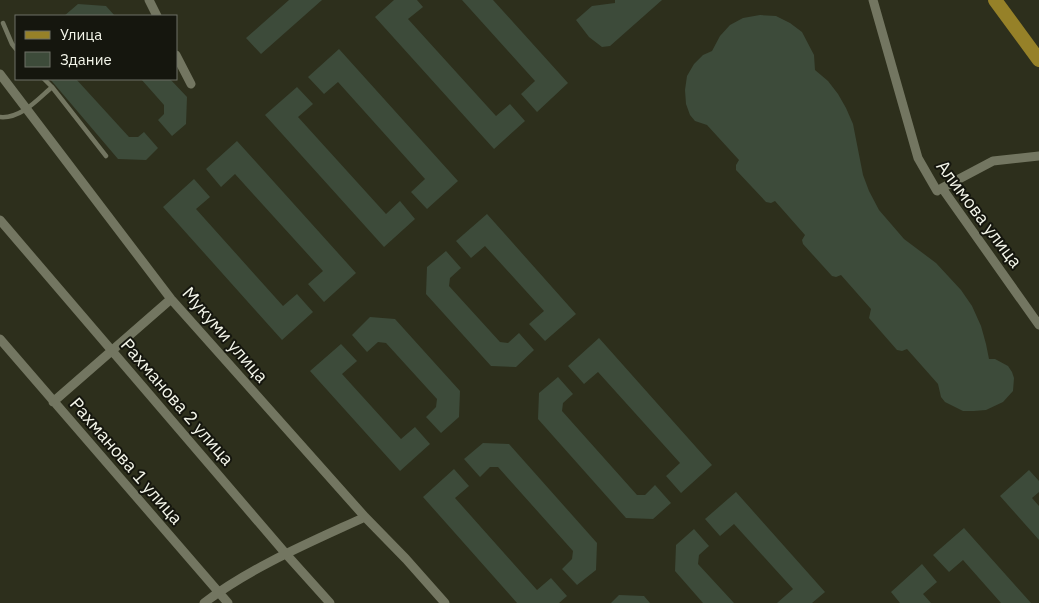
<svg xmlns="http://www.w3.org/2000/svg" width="1039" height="603" viewBox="0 0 1039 603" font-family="'IBM Plex Sans',sans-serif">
	<rect width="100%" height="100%" fill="#2d2f1c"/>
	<path fill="#3d4b3a" d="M289,0H322L261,54L246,38Z
		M394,0H417L423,7L408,19L496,116L510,104L525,121L494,149L375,17Z
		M462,0H493L568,83L537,112L521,94L535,81Z
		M615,0H662L610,46L602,47L589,37L576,20L592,6L615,3Z
		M78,4L106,6L115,16H64Z
		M760,15L776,16L790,23L802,32L814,55L815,70L828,81L838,94L846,108L853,124L863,175L869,191L879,210L904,239L936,263L961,290L972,306L981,326L986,344L989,359H995L1008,366L1012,372L1014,378L1013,391L1003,402L986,410L974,411H963L945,402L941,397L938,384L907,349L902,351L897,350L869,318L871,309L841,275L836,277L832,276L803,244L802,240L805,235L775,201L771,203L766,202L736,170V165L739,160L707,125L695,121L690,115L686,104L685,90L687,76L694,64L703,55L712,51L720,36L730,25L743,18Z
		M339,49L458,181L427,209L411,192L425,179L338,82L324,94L308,77Z
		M50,79H76L129,137H138L144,132L158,148L146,160L118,159Z
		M141,79H170L187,97L186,124L172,136L158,120L164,114V105Z
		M297,87L313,104L298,117L386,214L400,201L415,219L384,247L265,115Z
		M237,141L356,273L324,302L308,284L323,271L235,174L221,187L206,169Z
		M194,179L210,197L196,209L283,306L297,294L313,312L282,340L163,207Z
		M487,214L576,314L545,341L529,324L544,311L485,246L471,258L456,241Z
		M446,251L461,268L450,278L449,286L500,342L508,343L519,333L534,350L516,367L491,366L426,294L427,267Z
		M370,317L395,319L460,391L459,417L441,433L426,417L436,407L437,399L386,343L378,342L367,352L352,335Z
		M599,338L712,465L681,493L666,476L680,463L598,372L584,384L568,366Z
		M341,344L357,361L342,374L401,439L415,427L430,444L400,471L310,371Z
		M558,377L573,394L563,403L562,411L637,495H645L655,485L671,503L653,519L626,518L538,419L539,393Z
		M483,443L509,444L597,543L596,570L577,585L562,569L572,559L573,551L498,467H490L480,477L464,459Z
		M454,469L469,486L455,498L537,590L551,578L567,596L559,603H517L423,497Z
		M1029,470L1039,481V492L1032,498L1039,506V540L1000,496Z
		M736,492L825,592L812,603H777L793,589L734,524L720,536L705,519Z
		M964,528L1031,603H1001L963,560L949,572L933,555Z
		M694,529L709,546L699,555L698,564L734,603H703L675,571L676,545Z
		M922,564L937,582L923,594L931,603H900L891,592Z
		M619,595L644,596L650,603H611Z"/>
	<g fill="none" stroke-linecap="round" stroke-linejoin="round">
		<path stroke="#737661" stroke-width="4.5" d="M3,23L12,44L16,49
			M52,87L106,156
			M0,117C21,119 38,99 52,87L44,79"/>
		<path stroke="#737661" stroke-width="9" d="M149,0L157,16
			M873,0L918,158L937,191L942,188L1039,325
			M176,55L191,84
			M0,74L171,299L365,517L406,559L445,603
			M942,188L993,161L1039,156
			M0,220L286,554L330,603
			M0,339L228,603
			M53,402L171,299
			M204,603C251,567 311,542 365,517"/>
		<path stroke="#968128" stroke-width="14" d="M995,0L1039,60"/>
	</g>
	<g text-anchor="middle" stroke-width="4" stroke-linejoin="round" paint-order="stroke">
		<g font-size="18" fill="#f4f6ea" stroke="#15160e">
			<text transform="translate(979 214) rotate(53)" y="6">Алимова улица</text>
			<text transform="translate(225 335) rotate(49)" y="6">Мукуми улица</text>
			<text transform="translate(177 402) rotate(49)" y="6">Рахманова 2 улица</text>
			<text transform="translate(126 461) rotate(49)" y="6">Рахманова 1 улица</text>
		</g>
	</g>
	<rect x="15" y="15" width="162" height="65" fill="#15160e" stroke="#6e7066"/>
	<rect x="25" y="31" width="25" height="8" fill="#968128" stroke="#6e7066"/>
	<text x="60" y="40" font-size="15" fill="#f4f6ea">Улица</text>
	<rect x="25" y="52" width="25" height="15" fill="#3d4b3a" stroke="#6e7066"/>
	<text x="60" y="65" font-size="15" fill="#f4f6ea">Здание</text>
</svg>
